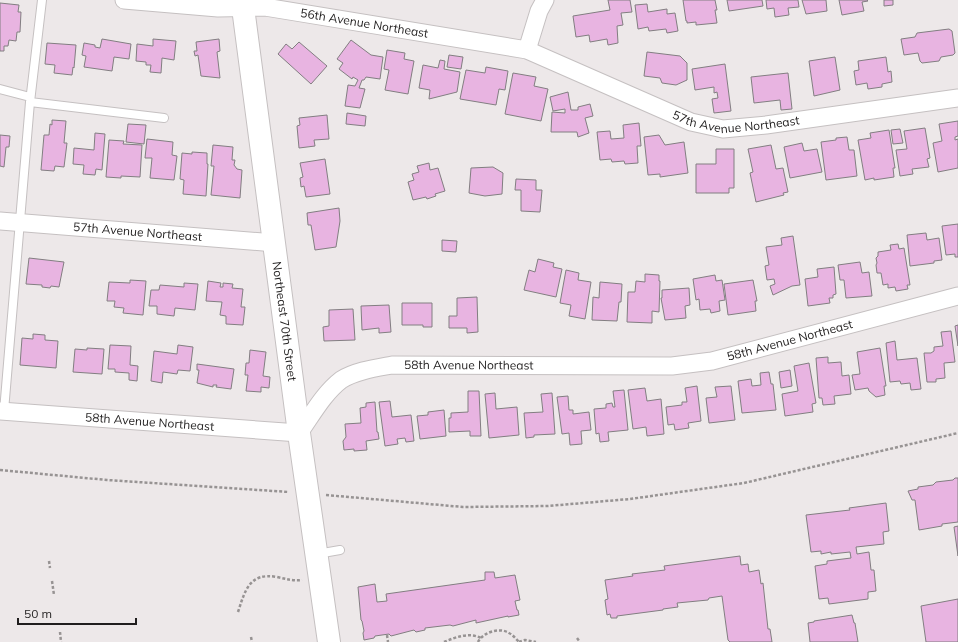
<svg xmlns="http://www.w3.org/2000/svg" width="958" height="642" viewBox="0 0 958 642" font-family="Mulish,sans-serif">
	<rect width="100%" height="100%" fill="#ede8e9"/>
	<path fill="#e8b4e1" stroke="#827e81" d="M608,0H630L632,12L621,13L623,25L617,26L618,43L608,45L607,39L590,42L589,35L576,37L573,16L610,10Z
		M683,0H715L717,10H715L717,23L696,25V22L687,23V21H686Z
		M727,0H762L763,6L729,11Z
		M766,0H798L799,7L788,8L789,15L775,17L774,8L767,9Z
		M802,0H826L827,11L806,14Z
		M839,0H867L868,1L862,2L864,11L842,15Z
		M884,0H893V5L884,6Z
		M0,3L19,5L18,12H21L20,32H17L16,41L9,40L8,46H4V51H0Z
		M647,4L648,12L667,9V14L675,13L678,31L667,33L666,29L649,31L648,27L638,29L635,5Z
		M949,29L952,31L955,53L953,55L941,57L939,61L922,63L920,61L918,53L904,55L901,39L915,37L917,33Z
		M102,39L131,44L129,59L114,57L112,71L84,67L86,56L82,55L84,43L95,45V47L100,48Z
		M153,39L176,41L174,60L162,58L161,73L150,72L151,65H146V62L136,61L137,44L153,46Z
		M219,39L220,51L217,52L220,78L201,76L198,55L195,56L194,51H197L196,42Z
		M351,40L371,55L383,57L380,79L366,77L364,80H362L359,88L365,89L360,108L345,106L348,85L355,86L358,80L353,77L352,79L339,69L343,63L337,59Z
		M299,42L327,66L311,84L278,54L286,44L292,49Z
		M47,43L76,45L74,68L73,67L72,75L54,73L55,65L45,64Z
		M387,50L405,53L404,59L414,61L408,94L385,90L389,70L384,69Z
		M647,52L680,56L687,63V80L676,85L662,83L660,78L644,76Z
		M449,55L463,57L461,69L447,67Z
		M835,57L840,90L814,96L809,61Z
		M886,57L888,72L891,71L892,82L882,84V87L868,89L867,83L856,85L854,71L859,70L858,61Z
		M440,60L445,61L444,69L460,72L457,92L429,99L430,90L419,88L423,65L438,68Z
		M725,64L731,111L714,113L712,99L718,98L717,92L714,93V87L695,90L692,69Z
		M486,67L508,71L505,90L499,89L496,105L460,99L466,70L485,73Z
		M513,73L536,77L534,86L548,89L541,121L505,114Z
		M788,73L792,109L781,110L780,100L754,103L751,77Z
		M568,92L571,110H578V107L590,104L593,116L585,118L589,133L578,137L577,132H551L552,112L565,113V109L553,111L550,97Z
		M347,113L366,116L365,126L346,124Z
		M327,115L329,139L314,140L315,146L299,148L297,126L300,125L299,118Z
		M52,120L66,121L64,143H67L64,167L55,166L54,171L41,170L44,135H49L50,124L52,125Z
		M958,121V136L955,137V140L958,139V168L938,172L933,143L942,141L939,124Z
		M639,123L641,146H637L638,163L625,164L624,161L612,162L611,159L600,160L597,132L610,131L611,139L624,138L623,125Z
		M128,124L146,125L144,144L126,142Z
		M925,128L930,158L927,159L929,167L912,169L913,174L900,176L896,150L907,149L904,131Z
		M900,129L903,143L893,144L891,130Z
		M889,130L895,168H893L894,177L874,180V178L865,180L858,140L871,138L870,133Z
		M95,133L105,134L102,170L96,169L95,175L83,174L84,165L73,164L74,148L94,150Z
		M0,135L10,136L9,147H6L4,167L0,166Z
		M659,135L665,145L684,142L688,173L660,177V174L648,175L644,137Z
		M847,137L849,150H854L857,176L826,180L821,142L836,140V138Z
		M147,139L173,142L172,155L177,156L174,180L150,178L152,158H145Z
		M109,140L124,141L123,144L142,145L140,177L121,176V178L106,177Z
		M802,143L804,151L817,149L822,172L790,178L784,147Z
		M213,145L233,147L232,160H235L234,165L237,169L242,170L240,198L211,195L214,166H211Z
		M771,145L776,169L783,168L788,192L783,193L784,195L756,202L750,173L753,172L748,149Z
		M716,149H734V188H729V193H696V164H716Z
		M192,152L207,153V164H208L206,196L183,194L184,180L180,179L182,153L192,154Z
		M325,159L330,194L306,197L304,186L301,187L300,178L303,177L300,163Z
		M429,163L430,170L438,168L445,191L435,194L436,196L427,199L426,197L413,200L408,182L414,180L412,174L419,172L417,166Z
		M493,167L503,173L502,194L485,196L469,193L471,168Z
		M516,179L536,180V190H542L540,212L521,211V190H515Z
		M339,208L340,221L336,247L315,250L311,225H308L307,213Z
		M958,224V257H955V254L946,255L942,226Z
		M926,233L927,240L939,238L942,260L934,261V263L910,266L907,235Z
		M793,236L800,285L792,286L773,295L770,286L775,284L774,279L767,280L765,266L769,265L766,247L782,245L781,238Z
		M442,240L457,241L456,252L442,251Z
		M898,244L899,249L904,248L910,285H907L908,289L896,291L895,287L888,288V284L883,285L881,273H877L876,265L877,263L876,258L878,256V252L891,250L890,245Z
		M29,258L64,262L59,287L51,286L50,288L42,287V285L26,284Z
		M538,259L554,263L553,267L562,269L556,297L524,290L529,270L535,272Z
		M860,262L862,273L869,272L872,296L846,298L844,280H840L838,265Z
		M834,267L836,294L833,295V298H829L830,303L808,306L805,279L818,277L817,269Z
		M566,270L579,273L578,280L591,282L585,319L569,316L571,305L560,303Z
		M645,274L659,275V281H660L659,312L652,311V323L627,322L628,292H635L636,281L645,282Z
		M715,275L716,281L722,280L725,300L719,301L720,311L711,313L710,309L700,310L699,299L696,300L693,279Z
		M130,280L146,281L143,315L123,313L124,308L114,307L115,301H107L109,282L130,283Z
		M753,280L757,301H755L756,311L728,315L724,284Z
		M208,281L221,283L220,287H223V283L233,284L232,288L243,289L241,307H245L243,325L226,324V316L220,315L222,302L206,301Z
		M600,282L622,284L621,302H619L617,321L592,320L593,297L599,298Z
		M184,283L198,284L195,310L175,308L174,316L157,314V306H149L151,290H159L160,285L184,287Z
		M689,288L690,305L685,306L686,318L665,320L661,298H662V290Z
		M477,297L478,332L467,333V328H449V316H457V298Z
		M402,303H432V327H423V325H402Z
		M389,305L391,332L379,333V328L362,330L361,306Z
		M353,309L355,340L324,341L323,327L329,326V310Z
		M958,325V346L955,326Z
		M951,331L955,362L944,363L945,378L936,379V382H927L924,353H931L934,351V347L943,346L941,332Z
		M33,334L45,335V340L58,341L56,368L20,365L22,338L33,339Z
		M895,341L897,360L917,358L921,389L911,390L910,383L901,384L900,381L890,382L886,343Z
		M110,345L131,346L130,365L138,366L137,381L129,380V373L115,372V369H108Z
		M178,345L193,347L190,371L178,370L177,374L163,372L162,383L151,381L154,351L177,354Z
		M87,348L104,349L102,374L73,372L75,349L87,350Z
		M880,348L886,386H884L885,395L876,397L869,391L868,388L855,390L852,375L860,374L857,352Z
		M250,350L266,352L263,376L270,377L269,388L261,387V392L246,391L248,375H245L246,363H249Z
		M828,357V363L841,362L842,376L849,375L851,394L834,396L835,404L823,405L822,398H819L816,358Z
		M809,363L816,403L812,404L813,412L785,416L782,394L798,391L794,366Z
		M197,364L234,369L231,389L216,387L217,385H213V387L197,383L199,370H197Z
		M790,370L792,386L781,388L779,372Z
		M769,372L771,384H773L776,410L742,413L738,381L751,379L752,386L761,385L760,373Z
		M697,386L701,421L688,423L689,428L675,430L674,424L668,425L666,407L682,405V402H687L685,388Z
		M731,386L735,420L709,423L706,398L717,397L715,387Z
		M645,388L647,401L661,399L664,434L647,436L646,427L633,429L628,390Z
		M624,390L628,430L608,432L609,441L600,442L599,433L596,434L594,409L606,408V404L612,403L613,407H615L613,391Z
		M468,391H479L481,436H470V431L449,432V418H451V413L468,412Z
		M495,393L496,409L517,407L519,435L489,438L485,394Z
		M552,393L555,434L534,435V437L526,438L524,413L543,412L541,394Z
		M568,396L569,410H573V414L589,412L591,430L581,431L582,444L570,445L569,433L562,434L557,397Z
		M390,401L392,417L411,415L414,441L406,442L405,438L397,439L398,444L385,446L379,402Z
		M375,402L377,432H378L379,439L366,441L367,450L354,451V449L344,450L343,441L346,437L345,424L361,423L360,408L366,407V403Z
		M444,410L446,436L420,439L417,416L428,415V412Z
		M955,478H958V522L942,524V526L919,530L915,500H912L908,491L918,489V487L933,485L936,482L953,480Z
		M886,503L889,531L883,532L884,544L856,547L857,554L869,552L871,570H874L876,591L868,592V599L829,604L828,598L819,599L815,566L827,564V561L851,558L850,552L831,554V552L821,554V551L811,552L806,515L850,510L849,508Z
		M958,526V556L954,527Z
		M740,556L741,565L748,564L749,572L759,570L761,584L763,583L768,629H770L772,642H730L728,640L722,596L709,598L708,600L677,603L678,607L663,609V610L617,616V618H611L610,614L607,615L605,600L608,599L605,580L633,576L632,574L665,570L664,566Z
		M485,572H494L495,578L515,575L520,600L515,601L517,610H518L519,615L508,617V616L476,623V620L453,626L450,625L425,628V630L416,632L414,630L391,636L389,634L375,636L374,638L364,640L363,633L364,631L362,621L361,620L358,587L375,584L377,602L387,601L386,594L485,580Z
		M958,599V642H926L921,606Z
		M852,615L854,623H855L858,642H810L808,623L814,622V621Z"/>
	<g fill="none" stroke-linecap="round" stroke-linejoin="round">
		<defs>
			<path id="lane" d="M0,89L30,97
				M30,102L164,118
				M4,411L30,102L42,0
				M317,554L340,550"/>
			<g id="street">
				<path id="s1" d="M124,0L218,8L265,7L527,50L691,122L723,129L766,125L958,98"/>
				<path d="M527,50L539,11L545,0"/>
				<path id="s2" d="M0,221L275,243"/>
				<path id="s3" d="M0,411L299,433C312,415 323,394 341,380C355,371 376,368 392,365L672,366L712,361L958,296"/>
			</g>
			<g id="secondary">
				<path id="s4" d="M242,0L299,433L329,642"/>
			</g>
		</defs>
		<use href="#lane" stroke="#c5c0c1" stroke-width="10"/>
		<use href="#street" stroke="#c5c0c1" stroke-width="19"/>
		<use href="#secondary" stroke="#c5c0c1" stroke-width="24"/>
		<path stroke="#979393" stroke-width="2.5" stroke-dasharray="3 2" stroke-linecap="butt" d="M0,470L107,480L289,492
			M326,495L463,507L548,506L630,499L744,483L958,433
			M49,561L50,568
			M52,581L54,595
			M238,612C245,591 249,572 277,577C286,579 293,581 302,580
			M60,632L61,642
			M387,635L388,642
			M251,637L252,642
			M577,638L580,642
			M444,642C456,637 469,632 481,638
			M478,642C483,632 500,627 509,633C513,635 516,639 519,642
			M519,642L525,640L536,642"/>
		<use href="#lane" stroke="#fff" stroke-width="8"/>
		<use href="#street" stroke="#fff" stroke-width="17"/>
		<use href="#secondary" stroke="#fff" stroke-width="22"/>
	</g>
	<g text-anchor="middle" stroke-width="4" stroke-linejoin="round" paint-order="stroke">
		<g font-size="12" fill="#201e1e" stroke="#ede8e9">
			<text dy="4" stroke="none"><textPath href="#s1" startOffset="242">56th Avenue Northeast</textPath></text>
			<text dy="4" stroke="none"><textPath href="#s1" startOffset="631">57th Avenue Northeast</textPath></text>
			<text dy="4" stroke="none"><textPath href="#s2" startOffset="138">57th Avenue Northeast</textPath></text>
			<text dy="4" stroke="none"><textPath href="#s4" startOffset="324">Northeast 70th Street</textPath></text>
			<text dy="4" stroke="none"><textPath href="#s3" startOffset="822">58th Avenue Northeast</textPath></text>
			<text dy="4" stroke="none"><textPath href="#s3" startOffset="498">58th Avenue Northeast</textPath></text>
			<text dy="4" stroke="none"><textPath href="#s3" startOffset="150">58th Avenue Northeast</textPath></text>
		</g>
	</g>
	<path d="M18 618v6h118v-6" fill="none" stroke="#201e1e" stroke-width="2"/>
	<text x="24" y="618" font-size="12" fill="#201e1e" stroke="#ede8e9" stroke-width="3" paint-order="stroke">50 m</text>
</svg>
